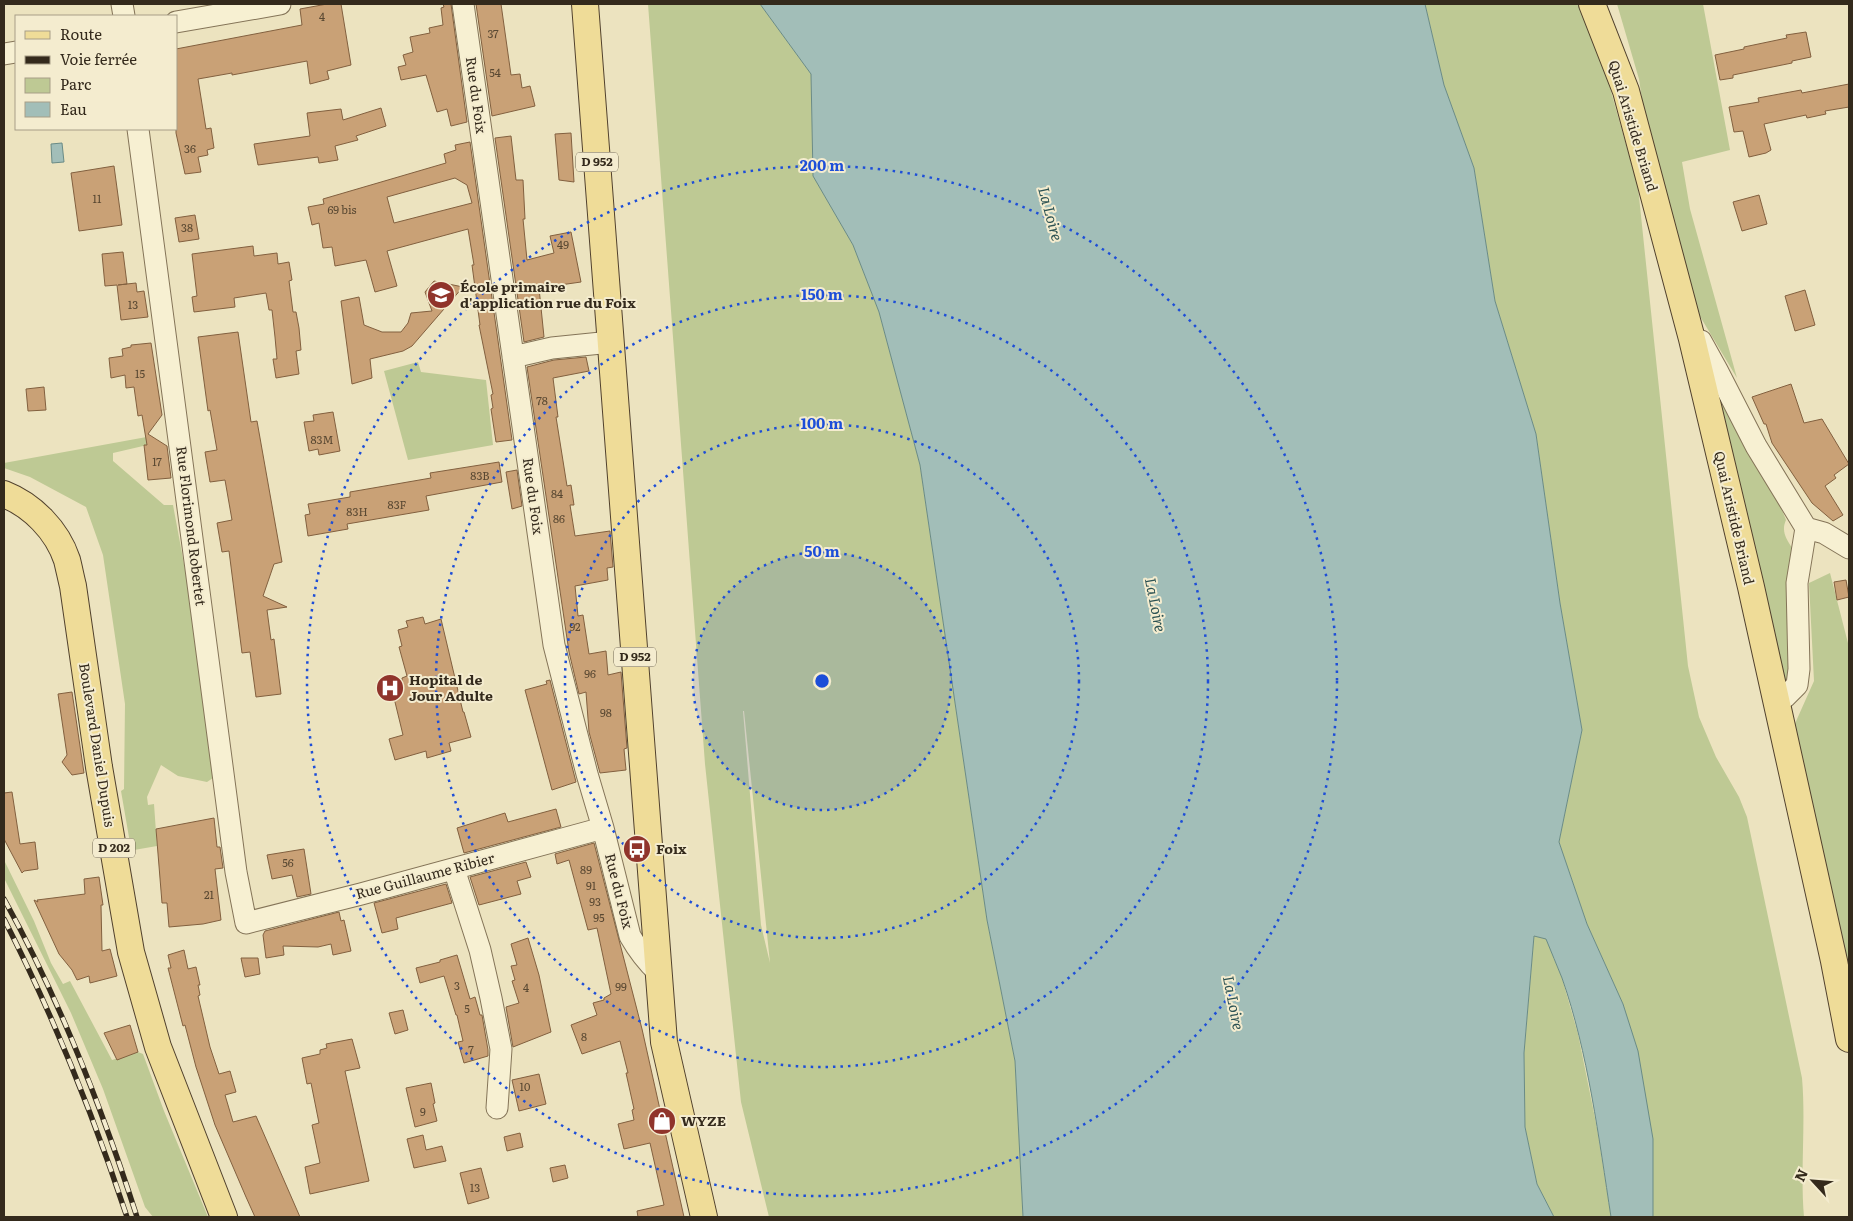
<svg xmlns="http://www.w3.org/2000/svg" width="1853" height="1221" viewBox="0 0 1853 1221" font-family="Literata,serif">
	<rect width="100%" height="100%" fill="#ece3bf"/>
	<path fill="#bec994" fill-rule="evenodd" d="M648,4H760L811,74L813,176L853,245L879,312L920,465L987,920L1015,1061L1023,1217H769L741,1102L705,764ZM743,711H744L770,963L761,925Z
		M1425,4H1578L1601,56L1638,187L1688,666L1699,717L1716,757L1739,797L1747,817L1802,1078C1806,1124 1800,1171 1804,1217H1653V1139L1623,1004L1587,924L1559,842L1582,730L1560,603L1536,434L1495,301L1474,168L1444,85Z
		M1617,4H1703L1730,150L1682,162L1690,209L1737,378L1692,303L1643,106L1639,79Z
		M418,362L421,372L486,380L493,445L408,460L384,371Z
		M1723,400L1748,454L1780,505L1786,520C1781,531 1786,539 1793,549L1790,671L1787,681L1779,678L1716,401Z
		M152,436L156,443L113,453V461L164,505H173L189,591L214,767L213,778L207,782L178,776L161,765L147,797L148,805L154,804L157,846L134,850L130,843L121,791L124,789L125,704L103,555L86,507L30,477L4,468V463Z
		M1830,573L1849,647V975L1793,728L1814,681L1809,583Z
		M4,860L34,921L51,963L63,984L70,981L112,1060L138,1052L143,1054L164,1111L208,1217H153L145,1207L103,1089L71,1013L4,878Z
		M1534,936L1546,939L1562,978L1578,1034L1597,1128L1611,1217H1554L1537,1184L1525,1127L1524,1053Z"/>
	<path fill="#a2beb8" stroke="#6a8b86" d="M760,4H1425L1444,85L1474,168L1495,301L1536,434L1560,603L1582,730L1559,842L1587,924L1623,1004L1638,1051L1653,1139V1217H1611C1599,1139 1588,1052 1562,978C1557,965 1551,952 1546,939L1534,936L1524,1053L1525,1127L1537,1184L1554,1217H1023L1015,1061L987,920L920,465L879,312L853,245L813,176L811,74Z
		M62,143L64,162L52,163L51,144Z"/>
	<path fill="#c9a176" stroke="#82603f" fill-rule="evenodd" d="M327,4H341L351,65L327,71L329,79L310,84L307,61L232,75V73L198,79L206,129L211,128L214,148L207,150L208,155L198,157L201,172L185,174L176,133V49L302,25L300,9Z
		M443,4H451L467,122L451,126L447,109L437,112L426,75L401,80L398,67L406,65L403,55L413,52L410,37L430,33L429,28L443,25L441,8L444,7Z
		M476,4H501L511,75L520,74L522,88L530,86L535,106L492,116Z
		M1806,32L1811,57L1792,61V63L1733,75V78L1720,80L1715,55L1744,49V47L1787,38L1786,35Z
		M1849,84V107L1825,111L1826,114L1807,118L1806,115L1764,124L1771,150L1766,153L1749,157L1743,131L1734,132L1729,107L1759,102L1758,98L1801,90L1802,93Z
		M381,108L386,126L356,136L358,140L335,146L338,160L319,163L318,157L258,165L254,144L310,136L307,113L341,109L343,120Z
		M571,133L574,182L559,180L555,134Z
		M511,136L516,180H523L525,219H523L527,260L554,253L550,236L571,232L581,282L539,288L544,337L524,342L495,138Z
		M470,142L512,440L496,442L491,409L493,408L491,395L493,394L479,325H480L472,265H474L468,229L387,251L397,286L375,292L366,260L335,266L332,247L323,248L319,223L312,225L308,207L324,204L323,199L446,163L444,154L456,150L455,145ZM455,178L467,185L472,203L394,223L387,197Z
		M114,166L122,225L79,231L71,173Z
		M1759,195L1767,224L1742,231L1733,202Z
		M195,215L199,239L179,242L175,218Z
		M253,246L254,256L277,253L278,264L289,262L292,280L289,281L293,312H296L299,328L301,350L296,351L299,374L276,378L273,359H277L275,337L272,310H269L266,293L234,298L235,307L194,312L192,297L197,296L192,254Z
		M123,252L127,284L118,285L136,283L137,292L144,291L148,317L121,320L117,285L105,286L102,254Z
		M434,281L463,287L412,346L403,351L370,359L372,378L352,384L341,301L359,297L364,325L382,332H401L408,323L411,313L432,311L425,292Z
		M1805,290L1815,325L1795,331L1785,296Z
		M238,332L251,422L257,421L282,562L274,564L263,596L287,607L267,610L271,640L274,639L281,694L256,697L250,652L242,653L229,551L222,552L217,523L232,520L225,480L210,482L205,452L217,450L210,410L208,411L198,337Z
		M151,343L162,415L148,434L167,446L171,478L148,480L144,445H147L142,415L138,416L134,387L126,388L125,375L111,378L109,358L123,356L122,349L131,347V345Z
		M586,357L589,371L553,378L558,417H556L567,486L571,485L574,505H570L575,536L610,531L613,567L607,568L608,580L575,586L578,616L583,615L589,654L606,651L608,675L621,672L627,748L624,749L626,770L600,773L589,732L586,692L579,694L569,652L527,367L554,360Z
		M1791,384L1804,423L1822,419L1849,464L1834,475L1836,478L1825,486L1843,515L1833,521L1812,503L1772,443L1766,424H1764L1752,397Z
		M44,387L46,410L28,411L26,389Z
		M333,412L340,451L319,455L318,449L309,451L304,422L314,421L313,415Z
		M499,462L502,482L426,496L429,510L347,524L348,529L308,536L305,515L310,514L308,504L350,497V492L431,478L430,473Z
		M517,470L522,506L512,509L506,472Z
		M1846,580L1849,597L1837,600L1834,582Z
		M423,617L425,624L441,619L463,712H464L471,737L449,743L451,751L427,758L426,751L395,760L389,739L403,735L395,702L391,693L394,686L402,681V678L407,676L399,647L402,646L398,630L408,627L406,621Z
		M550,680L576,782L552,790L525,690L547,684L546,681Z
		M72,692L84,773L72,775L62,762L67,755L58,694Z
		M12,792L20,844L35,842L38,869L24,871L22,873L4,839V793Z
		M556,809L561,827L464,853L457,828L505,813L508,822Z
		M214,818L217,847H220L223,868L215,869L221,920L203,924L169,927L167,903H162L156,829Z
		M594,843L642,1029L684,1217H638L637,1211L664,1205L650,1143L624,1149L618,1124L634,1120L632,1110L634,1109L626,1073H628L620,1041L582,1054L571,1025L597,1015L593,1003L604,1000V998L611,994L597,928L588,930L569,860L557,864L555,854Z
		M304,849L311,894L297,897L292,875L272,879L267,855Z
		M526,862L531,877L517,881L521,894L479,905L470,877Z
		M99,877L103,905H101L102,951L110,949L117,976L90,983L89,976L77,980L72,970L59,954L34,900L38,902L37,900L85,894L84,879Z
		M446,884L452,903L396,918L398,929L382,933L374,903Z
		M339,912L341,921L344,920L351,951L333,955L331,944L318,947L283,946L284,955L266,958L263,935L265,931Z
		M528,938L539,975L551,1032L513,1047L506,1007L519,1003L512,981L515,980L511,966L517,965L511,944Z
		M184,950L188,969L196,967L200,985H198L200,995L198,996L210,1047L219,1074L230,1071L236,1092L225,1095L233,1122L256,1116L300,1217H255L246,1197L215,1125L196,1067L185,1025L183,1026L168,968H171L168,955Z
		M457,955L470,999L475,997L480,1015H482L488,1050V1056L464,1063L458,1042L463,1041L457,1015H456L444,976L420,983L416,968L440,962V960Z
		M241,958H258L260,974L245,977Z
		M403,1010L408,1030L395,1034L389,1013Z
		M130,1025L138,1052L117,1060L104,1033Z
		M352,1039L360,1068L345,1071L369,1181L310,1194L305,1167L320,1163L312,1125L319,1123L311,1083L307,1084L302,1058L320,1054V1050L327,1048L326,1044Z
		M539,1074L546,1104L519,1111L512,1080Z
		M431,1083L435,1103L433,1104L437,1121L415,1127L406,1088Z
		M520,1133L523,1147L507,1151L504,1137Z
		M423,1135L426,1150L442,1146L446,1161L414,1168L407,1139Z
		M565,1165L568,1178L553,1182L550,1168Z
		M481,1168L489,1198L468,1204L460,1173Z"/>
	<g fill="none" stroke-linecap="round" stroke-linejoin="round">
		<defs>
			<path id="minor" d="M122,4L124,16
				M463,4L554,645L587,774L603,828L630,936C638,950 646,961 658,972
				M176,22L280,4
				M4,54L16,52
				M138,129L236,872L246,923L361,894L603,828
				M1692,339L1701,341L1717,370L1756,446L1806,528L1797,583L1799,669L1797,685L1785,697L1775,700
				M513,357L552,348L611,342
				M1806,528L1824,533L1849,548
				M454,869L480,950L491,998L501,1049L497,1108"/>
			<path id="major" d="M585,4L664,1042L704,1217
				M1592,4L1626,91L1692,339L1751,587L1834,961L1849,1039
				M4,494C32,505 57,530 67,560C69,568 71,578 73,586L99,767L131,952L158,1047L224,1217"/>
		</defs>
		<use href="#minor" stroke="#847458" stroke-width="23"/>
		<use href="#major" stroke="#51412d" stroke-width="28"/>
		<use href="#minor" stroke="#f7f0d2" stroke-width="21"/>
		<use href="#major" stroke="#efdc98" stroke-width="26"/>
		<defs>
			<path id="rail" d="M4,899C60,1000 102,1108 137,1217
				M4,919C53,1015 93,1114 127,1217"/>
		</defs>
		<use href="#rail" stroke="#342a1c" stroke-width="5.5"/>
		<use href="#rail" stroke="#f4eccf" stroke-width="4" stroke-dasharray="11" stroke-linecap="butt"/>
	</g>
	<circle cx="822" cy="681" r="129" fill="#1d4ed8" fill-opacity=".12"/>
	<g fill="none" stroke="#1d4ed8" stroke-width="2.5" stroke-dasharray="2.5 5">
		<circle cx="822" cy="681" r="129"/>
		<circle cx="822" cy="681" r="257"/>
		<circle cx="822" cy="681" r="386"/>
		<circle cx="822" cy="681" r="515"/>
	</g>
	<defs>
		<symbol id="school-disc" viewBox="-11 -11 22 22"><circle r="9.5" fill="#90342b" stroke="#f4eccf"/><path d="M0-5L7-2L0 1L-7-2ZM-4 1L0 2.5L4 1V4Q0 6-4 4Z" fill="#fff"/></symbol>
		<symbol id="hospital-disc" viewBox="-11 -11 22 22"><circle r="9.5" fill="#90342b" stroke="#f4eccf"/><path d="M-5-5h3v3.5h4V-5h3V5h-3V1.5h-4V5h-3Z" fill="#fff"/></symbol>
		<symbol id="bus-disc" viewBox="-11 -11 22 22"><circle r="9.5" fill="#90342b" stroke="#f4eccf"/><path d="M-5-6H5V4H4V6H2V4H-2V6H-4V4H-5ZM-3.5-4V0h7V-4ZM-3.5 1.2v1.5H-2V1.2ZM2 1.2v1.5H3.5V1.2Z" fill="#fff"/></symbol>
		<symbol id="shop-disc" viewBox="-11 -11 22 22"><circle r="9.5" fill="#90342b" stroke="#f4eccf"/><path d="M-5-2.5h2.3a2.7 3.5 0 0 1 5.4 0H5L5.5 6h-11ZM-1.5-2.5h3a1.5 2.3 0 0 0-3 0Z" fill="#fff"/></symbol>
	</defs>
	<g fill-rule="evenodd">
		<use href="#school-disc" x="425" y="279" width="32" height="32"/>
		<use href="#hospital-disc" x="374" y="672" width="32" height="32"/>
		<use href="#bus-disc" x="621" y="833" width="32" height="32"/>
		<use href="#shop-disc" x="646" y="1105" width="32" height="32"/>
	</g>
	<g text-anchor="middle" stroke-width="4" stroke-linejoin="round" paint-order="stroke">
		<g font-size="11" fill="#594832">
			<text x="322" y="21">4</text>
			<text x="493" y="38">37</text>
			<text x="495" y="77">54</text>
			<text x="190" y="153">36</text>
			<text x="97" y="203">11</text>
			<text x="342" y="214">69 bis</text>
			<text x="187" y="232">38</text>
			<text x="563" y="249">49</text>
			<text x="133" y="309">13</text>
			<text x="140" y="378">15</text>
			<text x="542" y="405">78</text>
			<text x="322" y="444">83M</text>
			<text x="157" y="466">17</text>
			<text x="480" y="480">83B</text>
			<text x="557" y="498">84</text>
			<text x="397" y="509">83F</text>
			<text x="357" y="516">83H</text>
			<text x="559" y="523">86</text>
			<text x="575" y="631">92</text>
			<text x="590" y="678">96</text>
			<text x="606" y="717">98</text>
			<text x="288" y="867">56</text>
			<text x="586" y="874">89</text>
			<text x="591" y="890">91</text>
			<text x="209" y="899">21</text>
			<text x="595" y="906">93</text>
			<text x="599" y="922">95</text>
			<text x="457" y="990">3</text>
			<text x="621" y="991">99</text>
			<text x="526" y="992">4</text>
			<text x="467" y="1013">5</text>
			<text x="584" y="1041">8</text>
			<text x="471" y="1054">7</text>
			<text x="525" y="1091">10</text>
			<text x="423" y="1116">9</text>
			<text x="475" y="1192">13</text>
		</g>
		<g fill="#f4eccf" stroke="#6e6452" stroke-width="1">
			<rect x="576" y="152.5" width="42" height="19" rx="4"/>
			<rect x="614" y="647.5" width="42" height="19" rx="4"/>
			<rect x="93" y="838.5" width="42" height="19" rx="4"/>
		</g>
		<g font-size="12" font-weight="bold" fill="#342a1c">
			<text x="597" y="166">D 952</text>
			<text x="635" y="661">D 952</text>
			<text x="114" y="852">D 202</text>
		</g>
		<g font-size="14" fill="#342a1c" stroke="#f4eccf">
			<text transform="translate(476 95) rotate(82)" y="5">Rue du Foix</text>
			<text transform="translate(1633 126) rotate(73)" y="5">Quai Aristide Briand</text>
			<text transform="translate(533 496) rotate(82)" y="5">Rue du Foix</text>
			<text transform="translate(1734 518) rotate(77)" y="5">Quai Aristide Briand</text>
			<text transform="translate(191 526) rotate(83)" y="5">Rue Florimond Robertet</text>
			<text transform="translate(97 745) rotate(81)" y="5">Boulevard Daniel Dupuis</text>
			<text transform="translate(425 876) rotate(-15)" y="5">Rue Guillaume Ribier</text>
			<text transform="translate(619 891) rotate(76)" y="5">Rue du Foix</text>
		</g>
		<g font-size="14" font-weight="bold" fill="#342a1c" stroke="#f4eccf" text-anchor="start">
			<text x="460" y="292">École primaire<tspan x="460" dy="16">d'application rue du Foix</tspan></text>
			<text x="409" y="685">Hopital de<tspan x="409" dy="16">Jour Adulte</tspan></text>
			<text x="656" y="854">Foix</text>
			<text x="681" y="1126">WYZE</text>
		</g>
		<g font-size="15" font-style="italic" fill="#2c5253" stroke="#f4eccf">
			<text transform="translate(1050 214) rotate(75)" y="5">La Loire</text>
			<text transform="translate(1155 605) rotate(79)" y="5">La Loire</text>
			<text transform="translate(1233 1003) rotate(79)" y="5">La Loire</text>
		</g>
	</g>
	<circle cx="822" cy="681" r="8" fill="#1d4ed8" stroke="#f4eccf" stroke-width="2.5"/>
	<g font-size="15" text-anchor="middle" font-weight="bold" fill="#1d4ed8" stroke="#f4eccf" stroke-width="4" stroke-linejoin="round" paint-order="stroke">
		<text x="822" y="171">200 m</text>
		<text x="822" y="300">150 m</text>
		<text x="822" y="429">100 m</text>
		<text x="822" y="557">50 m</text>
	</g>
	<rect width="1853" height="1221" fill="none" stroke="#342a1c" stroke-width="10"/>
	<rect x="15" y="15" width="162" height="115" fill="#f4eccf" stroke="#a79e87"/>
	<rect x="25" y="31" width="25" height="8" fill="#efdc98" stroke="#a79e87"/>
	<text x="60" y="40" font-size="15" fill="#342a1c">Route</text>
	<rect x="25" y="56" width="25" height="8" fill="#342a1c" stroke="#a79e87"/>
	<text x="60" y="65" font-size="15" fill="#342a1c">Voie ferrée</text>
	<rect x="25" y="78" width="25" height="15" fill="#bec994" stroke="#a79e87"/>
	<text x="60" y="90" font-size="15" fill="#342a1c">Parc</text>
	<rect x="25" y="102" width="25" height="15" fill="#a2beb8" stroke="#a79e87"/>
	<text x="60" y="115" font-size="15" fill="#342a1c">Eau</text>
	<g transform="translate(1813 1181) rotate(296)" stroke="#f4eccf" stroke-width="4" paint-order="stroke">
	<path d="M0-4L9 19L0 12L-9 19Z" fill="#342a1c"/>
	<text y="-8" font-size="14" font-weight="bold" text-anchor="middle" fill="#342a1c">N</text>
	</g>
</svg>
